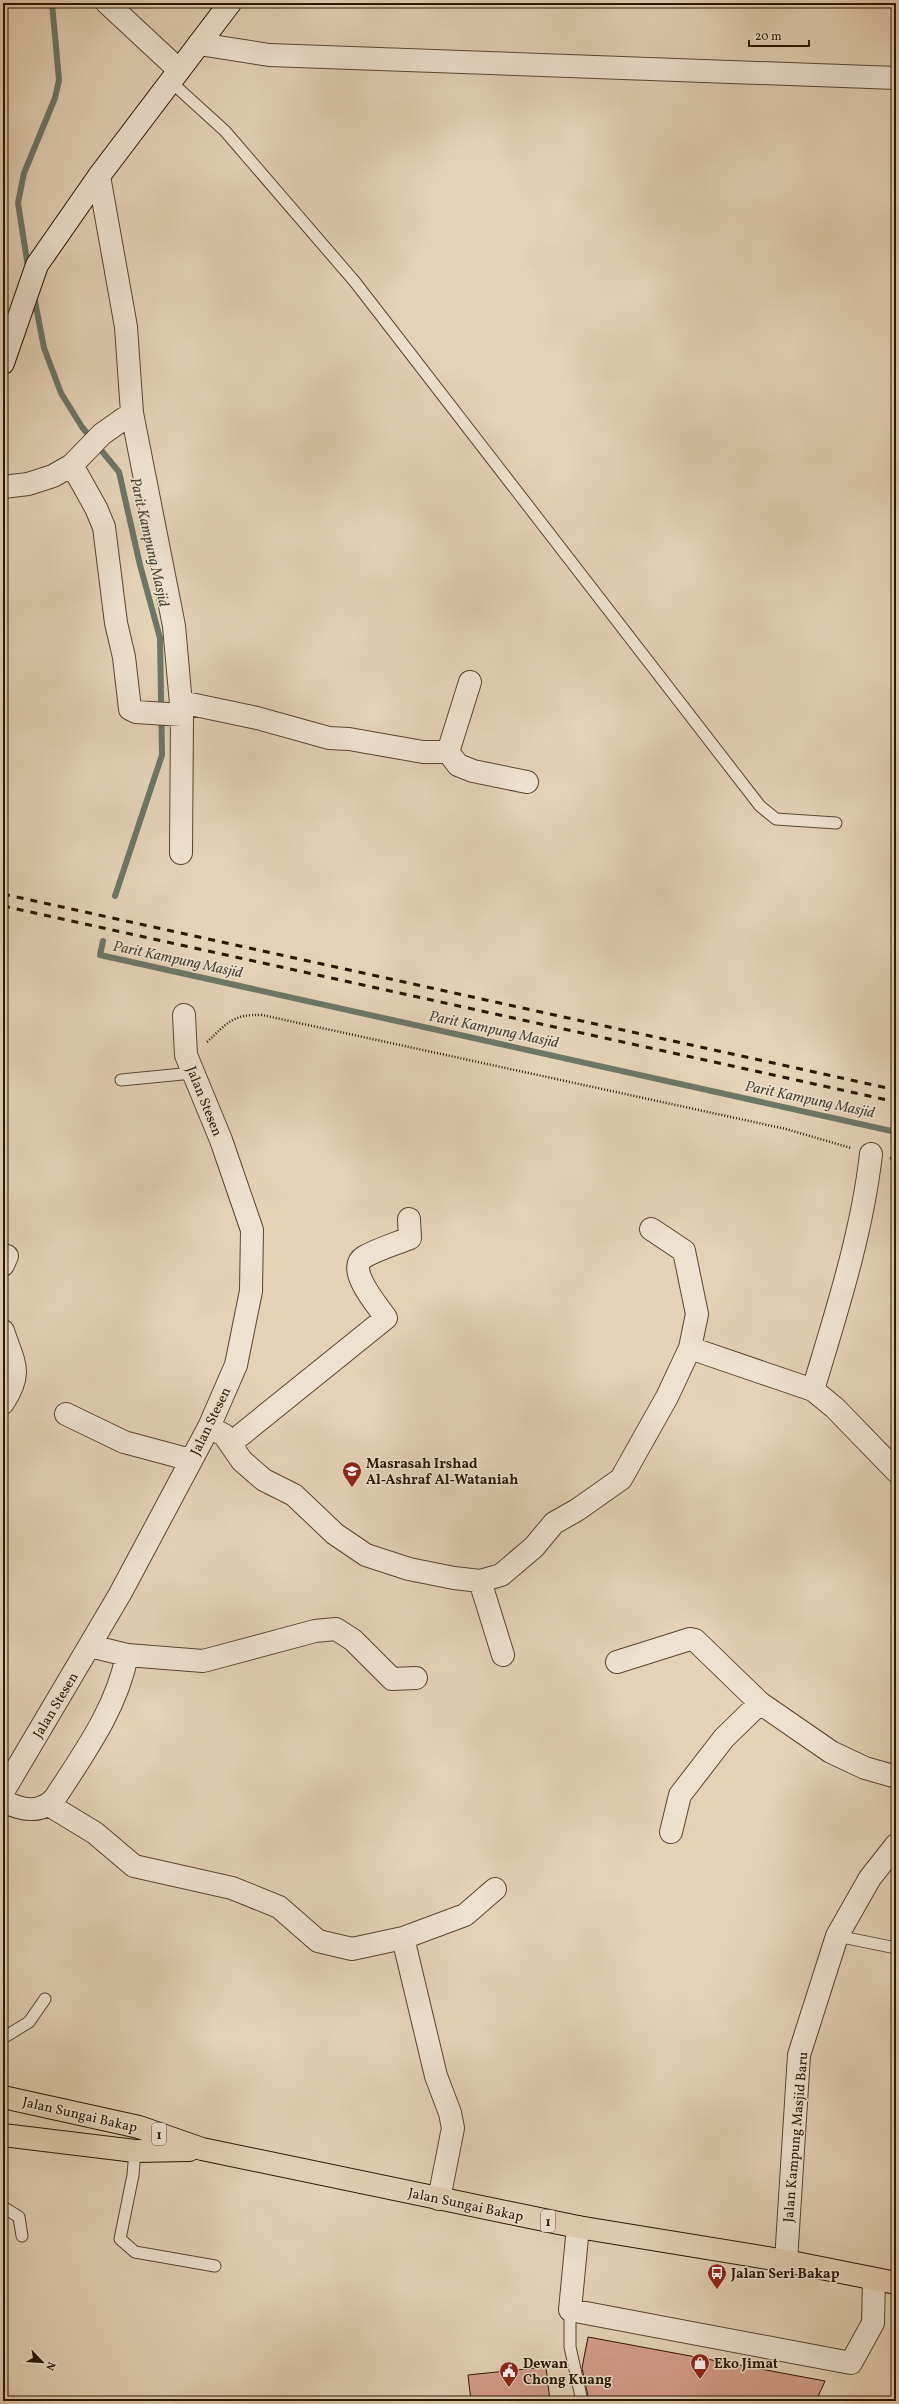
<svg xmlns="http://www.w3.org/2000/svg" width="899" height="2404" viewBox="0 0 899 2404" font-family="Vollkorn,serif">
	<rect width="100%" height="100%" fill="#e4d2b5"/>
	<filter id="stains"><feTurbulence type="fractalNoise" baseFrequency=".005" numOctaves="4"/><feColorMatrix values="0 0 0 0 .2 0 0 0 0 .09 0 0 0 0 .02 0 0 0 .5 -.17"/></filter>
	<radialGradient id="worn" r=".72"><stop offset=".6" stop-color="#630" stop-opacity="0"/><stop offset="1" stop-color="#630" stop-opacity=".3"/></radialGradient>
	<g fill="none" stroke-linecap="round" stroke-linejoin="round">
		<path stroke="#6b7767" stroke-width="6" d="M28,267L18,203L24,173L55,98L59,80L52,3
			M34,296L44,348L61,393L82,427L119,472L140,565L160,638L162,755L115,896
			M103,941L100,955L896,1132"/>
	</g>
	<path fill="#d59d8b" stroke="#2a1602" d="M588,2337L825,2381L816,2401H589L582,2368Z
		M546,2367L550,2401H471L468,2375Z"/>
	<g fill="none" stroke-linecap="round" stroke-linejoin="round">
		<defs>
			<path id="lane" d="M170,81L225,131L355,282L760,806L776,819L836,823
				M121,1080L193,1073
				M837,1936L896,1948
				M3,2038L29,2022L45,1999
				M135,2151L133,2175L120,2239L135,2252L215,2266
				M3,2207L19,2217L22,2236
				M570,2310V2347L582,2401"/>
			<path id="street" d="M107,3L179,70
				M199,44L269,55L896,78
				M99,176L126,327L132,413L174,626L182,715L181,853
				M72,465L96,508L104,527L116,623L124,657L130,709L136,712L182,715
				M3,487L28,484L53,476L72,465L102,434L132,413
				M181,702L257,718L329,738L349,739L423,752H448L470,682
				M448,752L458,765L473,771L527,782
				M3,1265L7,1256
				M3,1331C13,1362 24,1372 3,1403
				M690,1348L813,1390L835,1408L896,1471
				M813,1390C836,1313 862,1234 871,1154
				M66,1414L124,1442L191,1460
				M209,1427L224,1435L242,1461L264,1480L294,1495L335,1534L366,1555L409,1569L454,1578L480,1581L501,1575L534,1547L554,1523L577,1510L621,1479L667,1397L690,1348L697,1314L684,1251L651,1229
				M231,1443L386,1318C378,1306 345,1269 364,1257C378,1249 395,1244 410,1238L409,1219
				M480,1581L503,1655
				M90,1646L127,1655L203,1661L315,1631L336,1629L353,1640L392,1679L416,1678
				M617,1662L690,1639L695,1640L760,1703L831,1752L865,1768L893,1776
				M3,1792L120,1594L209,1427L236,1365L251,1291L252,1230L221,1140L186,1055L184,1015
				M3,1801C21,1810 40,1815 55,1798C84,1753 117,1708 127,1655
				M49,1805L95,1833L134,1866L232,1888L279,1907L318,1941L352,1949L403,1938L465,1915L495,1889
				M671,1832L680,1795L724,1738L760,1703
				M403,1938L436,2076L450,2113L453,2128L439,2199
				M578,2227L570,2310L851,2363L873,2323L874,2279
				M786,2261L799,2055L837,1936L870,1878L896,1845"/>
			<path id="secondary" d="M3,363L37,265L99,176L230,3"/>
			<path id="highway" d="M3,2097L139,2127L202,2149L578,2227L786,2261L896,2283
				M3,2135L135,2151L189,2150"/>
		</defs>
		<use href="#lane" stroke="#58452f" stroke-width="13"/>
		<use href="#street" stroke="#58452f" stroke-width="24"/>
		<use href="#secondary" stroke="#2a1602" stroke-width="24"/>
		<use href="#highway" stroke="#2a1602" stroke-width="24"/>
		<path stroke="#2a1602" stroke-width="2.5" stroke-dasharray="1 2" stroke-linecap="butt" d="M207,1042C227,1023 233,1014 262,1015L786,1129L851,1148
			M890,1158L896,1160"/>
		<use href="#lane" stroke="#ede2cf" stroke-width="11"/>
		<use href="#street" stroke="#ede2cf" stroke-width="22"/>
		<use href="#secondary" stroke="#ede2cf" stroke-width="22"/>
		<use href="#highway" stroke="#e4d2b5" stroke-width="22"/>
		<path stroke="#2a1602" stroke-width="3" stroke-dasharray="7 7" stroke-linecap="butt" d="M3,894L896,1090
			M3,906L896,1102"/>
	</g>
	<defs>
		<symbol id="school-pin" viewBox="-11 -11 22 30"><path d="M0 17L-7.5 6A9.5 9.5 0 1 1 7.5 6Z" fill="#8f2418" stroke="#ede2cf"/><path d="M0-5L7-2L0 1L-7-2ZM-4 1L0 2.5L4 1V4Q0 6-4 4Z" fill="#fff"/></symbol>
		<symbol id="bus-pin" viewBox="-11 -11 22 30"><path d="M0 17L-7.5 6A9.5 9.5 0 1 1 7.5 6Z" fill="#8f2418" stroke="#ede2cf"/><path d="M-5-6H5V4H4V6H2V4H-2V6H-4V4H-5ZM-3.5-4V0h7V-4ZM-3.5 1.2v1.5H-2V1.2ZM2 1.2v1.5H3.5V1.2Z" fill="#fff"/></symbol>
		<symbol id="shop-pin" viewBox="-11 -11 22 30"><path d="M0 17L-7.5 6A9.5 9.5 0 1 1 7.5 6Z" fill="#8f2418" stroke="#ede2cf"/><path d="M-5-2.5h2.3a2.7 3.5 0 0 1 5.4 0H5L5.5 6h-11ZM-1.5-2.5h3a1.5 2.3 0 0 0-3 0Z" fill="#fff"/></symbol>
		<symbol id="civic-pin" viewBox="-11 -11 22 30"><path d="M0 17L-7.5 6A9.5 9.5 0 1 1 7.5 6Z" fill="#8f2418" stroke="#ede2cf"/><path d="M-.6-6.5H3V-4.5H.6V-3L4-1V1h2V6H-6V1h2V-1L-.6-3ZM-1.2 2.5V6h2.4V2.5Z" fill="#fff"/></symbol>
	</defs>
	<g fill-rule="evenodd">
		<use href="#school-pin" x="341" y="1460" width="22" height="30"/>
		<use href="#bus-pin" x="706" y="2262" width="22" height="30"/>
		<use href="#shop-pin" x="689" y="2352" width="22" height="30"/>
		<use href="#civic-pin" x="498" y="2360" width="22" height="30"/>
	</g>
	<g text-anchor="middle" stroke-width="3" stroke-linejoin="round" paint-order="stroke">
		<g fill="#ede2cf" stroke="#645340" stroke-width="1">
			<rect x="152" y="2123" width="14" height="22" rx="3"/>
			<rect x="541" y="2210" width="14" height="22" rx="3"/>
		</g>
		<g font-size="13" font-weight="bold" fill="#2a1602">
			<text x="159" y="2139">1</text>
			<text x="548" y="2226">1</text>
		</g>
		<g font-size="14" fill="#2a1602" stroke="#ede2cf">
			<text transform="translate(205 1101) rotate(68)" y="5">Jalan Stesen</text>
			<text transform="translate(210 1421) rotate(-64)" y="5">Jalan Stesen</text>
			<text transform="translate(55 1705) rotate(-59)" y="5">Jalan Stesen</text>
			<text transform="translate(80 2114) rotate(13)" y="5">Jalan Sungai Bakap</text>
			<text transform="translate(795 2137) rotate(-85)" y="5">Jalan Kampung Masjid Baru</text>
			<text transform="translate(466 2204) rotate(12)" y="5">Jalan Sungai Bakap</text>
		</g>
		<g font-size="14" font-weight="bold" fill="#2a1602" stroke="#ede2cf" text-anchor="start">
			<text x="366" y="1468">Masrasah Irshad<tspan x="366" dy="16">Al-Ashraf Al-Wataniah</tspan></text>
			<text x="731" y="2278">Jalan Seri Bakap</text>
			<text x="523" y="2368">Dewan<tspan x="523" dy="16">Chong Kuang</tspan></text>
			<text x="714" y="2368">Eko Jimat</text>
		</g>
		<g font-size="15" font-style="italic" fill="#4a4734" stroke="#ede2cf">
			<text transform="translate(150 542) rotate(77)" y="5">Parit Kampung Masjid</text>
			<text transform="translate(178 959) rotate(12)" y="5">Parit Kampung Masjid</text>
			<text transform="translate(494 1029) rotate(12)" y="5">Parit Kampung Masjid</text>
			<text transform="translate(810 1099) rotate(12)" y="5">Parit Kampung Masjid</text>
		</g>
	</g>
	<rect width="899" height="2404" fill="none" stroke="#e4d2b5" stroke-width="16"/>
	<rect x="4" y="4" width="891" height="2396" fill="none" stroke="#2a1602" stroke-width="2"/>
	<rect x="8" y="8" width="883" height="2388" fill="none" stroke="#2a1602"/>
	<g transform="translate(42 2362) rotate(115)" stroke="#ede2cf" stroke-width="3" paint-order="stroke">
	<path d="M0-3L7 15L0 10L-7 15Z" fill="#2a1602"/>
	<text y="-6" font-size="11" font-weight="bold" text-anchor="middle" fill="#2a1602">N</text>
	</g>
	<path d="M749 40v6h60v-6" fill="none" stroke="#2a1602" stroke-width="2"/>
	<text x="755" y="40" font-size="12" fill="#2a1602" stroke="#ede2cf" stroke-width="3" paint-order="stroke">20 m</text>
	<rect width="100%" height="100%" filter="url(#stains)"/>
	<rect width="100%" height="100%" fill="url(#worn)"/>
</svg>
